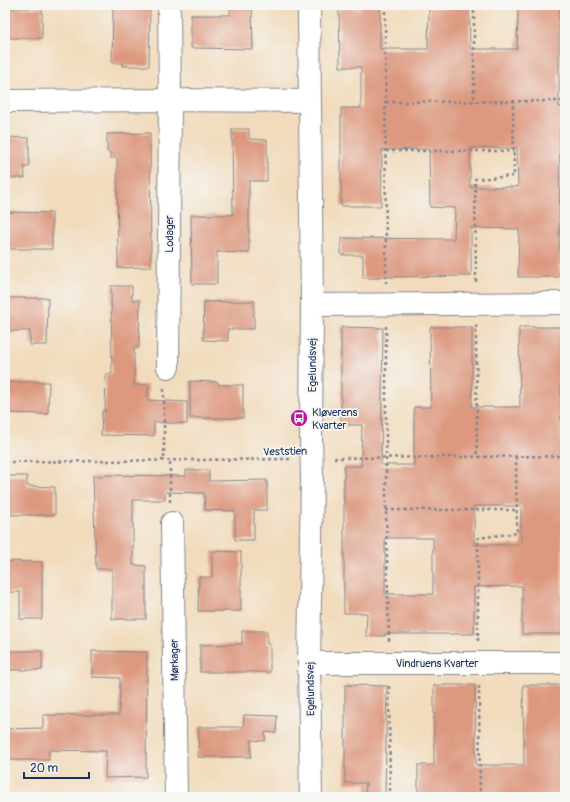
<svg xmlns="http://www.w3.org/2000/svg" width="570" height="802" viewBox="0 0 570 802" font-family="Pangolin,sans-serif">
	<rect width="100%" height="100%" fill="#f6f6f2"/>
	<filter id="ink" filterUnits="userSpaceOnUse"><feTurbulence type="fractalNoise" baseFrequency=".025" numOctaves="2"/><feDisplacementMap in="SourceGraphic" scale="8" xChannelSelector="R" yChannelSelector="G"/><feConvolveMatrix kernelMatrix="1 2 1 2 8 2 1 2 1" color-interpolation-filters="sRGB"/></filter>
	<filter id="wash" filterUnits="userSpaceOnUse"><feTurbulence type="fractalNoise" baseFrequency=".012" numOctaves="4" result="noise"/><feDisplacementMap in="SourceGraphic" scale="16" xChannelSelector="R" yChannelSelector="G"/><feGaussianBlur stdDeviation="0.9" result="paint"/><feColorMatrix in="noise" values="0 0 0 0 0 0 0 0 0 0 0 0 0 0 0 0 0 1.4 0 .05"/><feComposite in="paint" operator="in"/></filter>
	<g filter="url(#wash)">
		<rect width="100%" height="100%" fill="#f1dbbc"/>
		<g id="blocks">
			<path fill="#dd9980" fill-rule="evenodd" d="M230,5H252L253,49L191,48V15H230Z
				M360,5H380V49H428L429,8H449V5H469L470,49H517L518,8H538V5H559V107H565V126H560L559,277H518L519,229L471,228V276L380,277V278H363V255H341V238L454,239L455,208L430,207L429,149L382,150L381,206H341V108H361V67H340L339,9H360ZM470,148H517L518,187H470Z
				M5,8H42V38H5Z
				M113,8L150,9L149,66H122V63H112Z
				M232,129H249V139L267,140V181H249V253L217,252V284H192L191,215H233Z
				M150,133L151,267L118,268L117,158H110V152H107V134Z
				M5,137L29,138V167H24L25,178H5Z
				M5,212L52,213V249H5Z
				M111,286H132V300H140L139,347H134V385H148V400L187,402V424L154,422V436L101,435L102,411H105L106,374H112Z
				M5,298H48L47,345H30V331H5Z
				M254,301V329H228V341L203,340L204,302Z
				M341,327L383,328L381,465H414V407H431L430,327H472V407H520L519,327H561V465H565V483H563L562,634H522V586L474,587V634H385V636H366L367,613H344V466H361L362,425H341ZM474,506H521V545H474ZM385,538H433V594H385Z
				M190,381L218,382V385H243V418H190Z
				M5,382H49L48,414L5,413Z
				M186,470H209V481L267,480V510H254V540H235V511L205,510L204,493L165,492V500H133V565L146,566V619H112V569H96L93,476H103V475L186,476Z
				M5,476H27V486L55,487V515H5Z
				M212,551L241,552V611H198L199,577H212Z
				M5,561L42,562V619H20V592H5Z
				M242,631H267V644H270V672H200V645L242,644Z
				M5,651H42V670H5Z
				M92,651L147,652L146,777L105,778L106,751L49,750V760H5V729L43,728V715H119L120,678L92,677Z
				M345,685L387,686L385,797H365L366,783H345Z
				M434,685H475L476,765H524L523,685H564L565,797H418V765H434Z
				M244,715L277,716L276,733L265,732V741L251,740V757H198L199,727H243Z"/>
		</g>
	</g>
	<g filter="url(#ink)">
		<use href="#blocks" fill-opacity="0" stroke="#86858d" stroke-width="1"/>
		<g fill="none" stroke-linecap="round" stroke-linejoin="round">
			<defs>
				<path id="minor" d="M309,5L312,305L311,436
					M5,101L170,100L310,101
					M312,305L565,303
					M168,367L170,100L169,5
					M172,523L176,797
					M309,663H565
					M311,797L309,663L312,478"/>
			</defs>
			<use href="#minor" stroke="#86858d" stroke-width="24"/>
			<path stroke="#86858d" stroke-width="2.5" stroke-dasharray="3 3" stroke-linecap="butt" d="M385,5L386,283
				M474,5V102
				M562,5L563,101
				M386,102L565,101
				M386,151H514
				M476,282L475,179L514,176L513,102
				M563,282V175L565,174
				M476,325L477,457
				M564,325L565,456
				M386,326V510L389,641
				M164,389V460
				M334,458L565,456
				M5,462L291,459
				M170,502V460
				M386,510H517
				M478,641V538L517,533L516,457
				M389,686L390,797
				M479,686L480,797"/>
			<use href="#minor" stroke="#fff" stroke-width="22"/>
			<defs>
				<path id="minor-bridge" d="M311,436L312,478"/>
			</defs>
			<use href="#minor-bridge" stroke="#86858d" stroke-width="24" stroke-linecap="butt"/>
			<use href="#minor-bridge" stroke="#fff" stroke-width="22"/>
		</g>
	</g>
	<defs>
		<symbol id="bus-disc" viewBox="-11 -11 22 22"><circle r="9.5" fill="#b5179e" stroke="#f6f6f2"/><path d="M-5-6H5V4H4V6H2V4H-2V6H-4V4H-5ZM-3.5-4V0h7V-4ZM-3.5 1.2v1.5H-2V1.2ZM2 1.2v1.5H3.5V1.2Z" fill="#fff"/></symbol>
	</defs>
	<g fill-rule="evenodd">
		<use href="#bus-disc" x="289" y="408" width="20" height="20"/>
	</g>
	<g text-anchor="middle" stroke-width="3.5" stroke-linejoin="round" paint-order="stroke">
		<g font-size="11" fill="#1b2f5e" stroke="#f6f6f2">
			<text transform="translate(169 234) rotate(-90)" y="4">Lodager</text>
			<text transform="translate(312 365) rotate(-90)" y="4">Egelundsvej</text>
			<text transform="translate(285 451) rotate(-1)" y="4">Veststien</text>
			<text transform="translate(174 660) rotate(-91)" y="4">Mørkager</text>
			<text x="437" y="667">Vindruens Kvarter</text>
			<text transform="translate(310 689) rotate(-91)" y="4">Egelundsvej</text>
		</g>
		<g font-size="11" fill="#1b2f5e" stroke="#f6f6f2" text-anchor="start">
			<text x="312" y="416">Kløverens<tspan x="312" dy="13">Kvarter</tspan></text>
		</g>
	</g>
	<rect width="570" height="802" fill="none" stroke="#f6f6f2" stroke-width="20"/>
	<path d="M24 772v6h65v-6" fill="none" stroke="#1b2f5e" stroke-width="2"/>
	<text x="30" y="772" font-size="12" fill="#1b2f5e" stroke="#f6f6f2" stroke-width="3" paint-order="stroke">20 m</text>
</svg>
